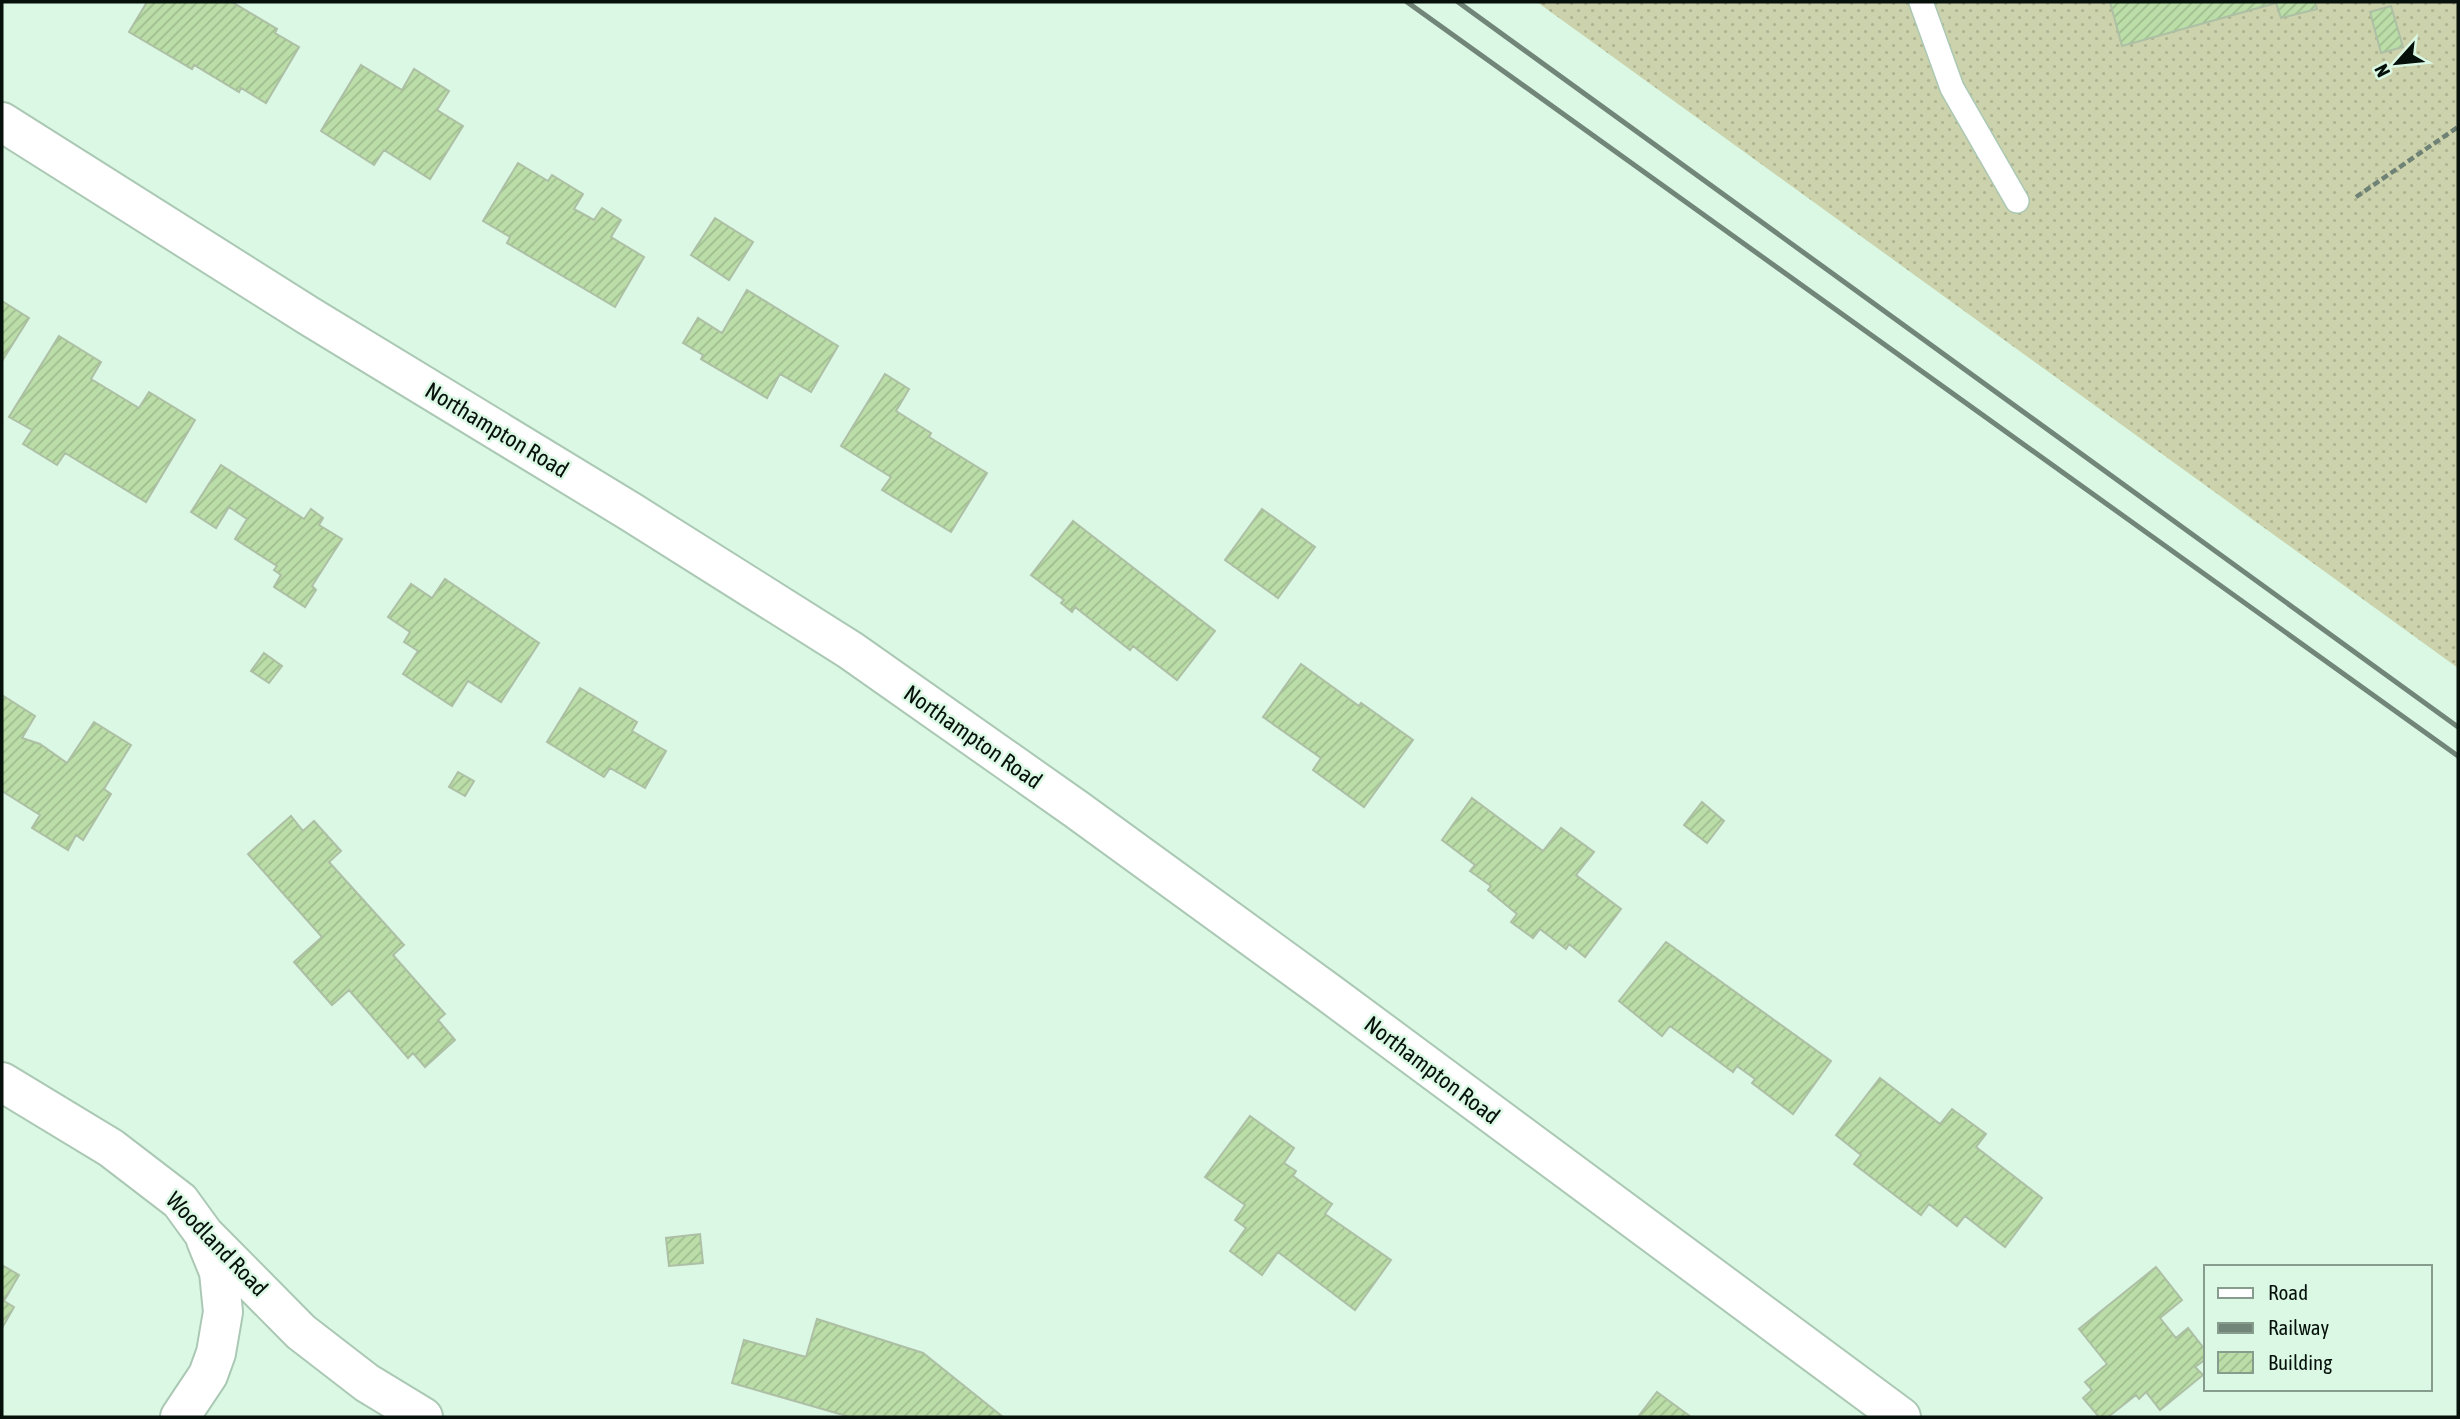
<svg xmlns="http://www.w3.org/2000/svg" width="2460" height="1419" viewBox="0 0 2460 1419" font-family="'Asap Condensed',sans-serif">
	<defs>
		<pattern id="grass-dots" width="8" height="8" patternUnits="userSpaceOnUse" patternTransform="scale(1.75)"><rect width="8" height="8" fill="#ccd2ab"/><path d="M2 2h.1M6 6h.1" fill="none" stroke="#aeb392" stroke-width="1.8" stroke-linecap="round"/></pattern>
		<pattern id="building-hatch" width="6" height="6" patternUnits="userSpaceOnUse" patternTransform="scale(1.75)"><rect width="6" height="6" fill="#bbdea8"/><path d="M-1 1l2-2M0 6l6-6M5 7l2-2" fill="none" stroke="#9fbd8f"/></pattern>
	</defs>
	<rect width="100%" height="100%" fill="#daf8e4"/>
	<path fill="url(#grass-dots)" d="M1537,2H2458V668Z"/>
	<path fill="url(#building-hatch)" stroke="#adbfa4" stroke-width="2" d="M147,2H232L277,29L275,33L299,47L266,103L241,88L239,92L194,65L192,69L129,32Z
		M2110,2H2315L2317,9L2281,18L2276,3L2122,46Z
		M2391,6L2403,47L2381,53L2370,12Z
		M361,65L402,90L414,69L449,91L437,110L463,126L430,179L384,150L374,165L321,131Z
		M518,163L548,181L552,175L583,194L574,209L594,220L602,208L621,220L611,237L644,257L615,307L507,243L510,237L483,221Z
		M715,218L753,242L729,280L691,255Z
		M747,290L838,346L811,392L780,374L767,398L701,359L703,355L683,343L698,318L722,333Z
		M2,301L29,318L2,361Z
		M59,336L101,362L91,379L139,408L149,392L195,420L146,502L65,453L57,465L23,444L32,430L9,417Z
		M885,374L909,389L896,411L931,433L929,437L987,473L951,532L882,490L891,477L841,446Z
		M221,465L304,519L311,509L323,518L319,525L342,539L312,586L316,590L305,607L274,587L281,575L274,570L277,566L235,539L247,519L229,507L216,528L191,512Z
		M1262,509L1315,547L1278,598L1225,560Z
		M1073,521L1215,631L1177,680L1133,646L1130,650L1075,607L1072,612L1061,603L1064,600L1031,575Z
		M445,579L539,643L501,702L468,681L452,706L403,674L418,651L404,642L410,632L388,617L411,584L432,598Z
		M264,653L282,666L269,683L251,671Z
		M1301,664L1359,706L1361,703L1413,740L1364,807L1313,770L1321,758L1263,717Z
		M580,688L637,722L632,731L666,751L645,788L610,768L604,777L547,742Z
		M2,695L35,716L22,738L40,744L67,763L94,722L131,745L104,789L111,794L83,840L76,835L68,850L32,828L40,815L2,791Z
		M458,772L474,781L465,796L449,787Z
		M1472,798L1543,851L1561,828L1594,852L1576,875L1621,909L1585,957L1569,944L1566,949L1540,929L1533,938L1511,922L1517,914L1488,890L1491,886L1470,871L1475,865L1442,840Z
		M1702,802L1724,821L1707,843L1684,825Z
		M291,816L303,831L314,821L341,851L329,862L404,945L393,955L445,1014L438,1020L455,1040L425,1067L413,1053L408,1058L349,990L332,1005L294,962L322,937L248,854Z
		M1666,942L1831,1061L1793,1114L1752,1083L1755,1079L1737,1066L1733,1072L1670,1026L1662,1036L1619,1001Z
		M1880,1078L1940,1124L1952,1109L1986,1134L1976,1147L2042,1198L2005,1247L1965,1216L1957,1226L1929,1204L1921,1215L1854,1164L1861,1155L1836,1135Z
		M1250,1116L1294,1148L1284,1163L1296,1171L1293,1176L1332,1204L1325,1214L1391,1260L1355,1310L1278,1252L1262,1275L1230,1251L1246,1228L1235,1220L1245,1205L1205,1177Z
		M700,1234L703,1263L669,1266L666,1238Z
		M2,1265L19,1275L4,1301L14,1307L2,1328Z
		M2156,1267L2182,1300L2160,1318L2176,1338L2188,1328L2206,1351V1359L2195,1367L2203,1375L2160,1410L2146,1392L2139,1399L2136,1395L2108,1417H2099L2083,1398L2092,1390L2085,1382L2107,1364L2079,1329Z
		M817,1319L923,1353L1003,1417H850L732,1383L744,1340L806,1357Z
		M1657,1392L1691,1417H1638Z"/>
	<g fill="none" stroke-linecap="round" stroke-linejoin="round">
		<defs>
			<path id="lane" d="M1921,2L1952,88L2017,201"/>
			<path id="street" d="M2,122L309,316L631,512L850,650L1076,809L1329,993L1901,1417
				M2,1082L111,1148L180,1201L204,1234L301,1332L367,1383L423,1417
				M180,1417L208,1375L216,1353L223,1312L219,1272L206,1240"/>
		</defs>
		<use href="#lane" stroke="#abc8b4" stroke-width="26"/>
		<use href="#street" stroke="#abc8b4" stroke-width="42"/>
		<path stroke="#6f8276" stroke-width="4.5" stroke-dasharray="7 3.5" stroke-linecap="butt" d="M2356,197L2458,127"/>
		<use href="#lane" stroke="#fff" stroke-width="23"/>
		<use href="#street" stroke="#fff" stroke-width="38"/>
		<path stroke="#718578" stroke-width="5" d="M1407,2L2458,756
			M1458,2L2458,727"/>
	</g>
	<g text-anchor="middle" stroke-width="5" stroke-linejoin="round" paint-order="stroke">
		<g font-size="23" fill="#07110b" stroke="#daf8e4">
			<text transform="translate(497 430) rotate(31)" y="8">Northampton Road</text>
			<text transform="translate(973 737) rotate(35)" y="8">Northampton Road</text>
			<text transform="translate(1432 1070) rotate(37)" y="8">Northampton Road</text>
			<text transform="translate(217 1244) rotate(46)" y="8">Woodland Road</text>
		</g>
	</g>
	<rect width="2460" height="1419" fill="none" stroke="#07110b" stroke-width="7"/>
	<rect x="2204" y="1265" width="228" height="126" fill="#daf8e4" stroke="#869c8d" stroke-width="2"/>
	<rect x="2218" y="1288" width="35" height="10" fill="#ffffff" stroke="#869c8d" stroke-width="2"/>
	<text x="2268" y="1300" font-size="21" fill="#07110b">Road</text>
	<rect x="2218" y="1323" width="35" height="10" fill="#718578" stroke="#869c8d" stroke-width="2"/>
	<text x="2268" y="1335" font-size="21" fill="#07110b">Railway</text>
	<rect x="2218" y="1352" width="35" height="21" fill="url(#building-hatch)" stroke="#869c8d" stroke-width="2"/>
	<text x="2268" y="1370" font-size="21" fill="#07110b">Building</text>
	<g transform="translate(2397 63) rotate(243)" stroke="#daf8e4" stroke-width="5" paint-order="stroke">
	<path d="M0-5L12 26L0 18L-12 26Z" fill="#07110b"/>
	<text y="-10" font-size="19" font-weight="bold" text-anchor="middle" fill="#07110b">N</text>
	</g>
</svg>
